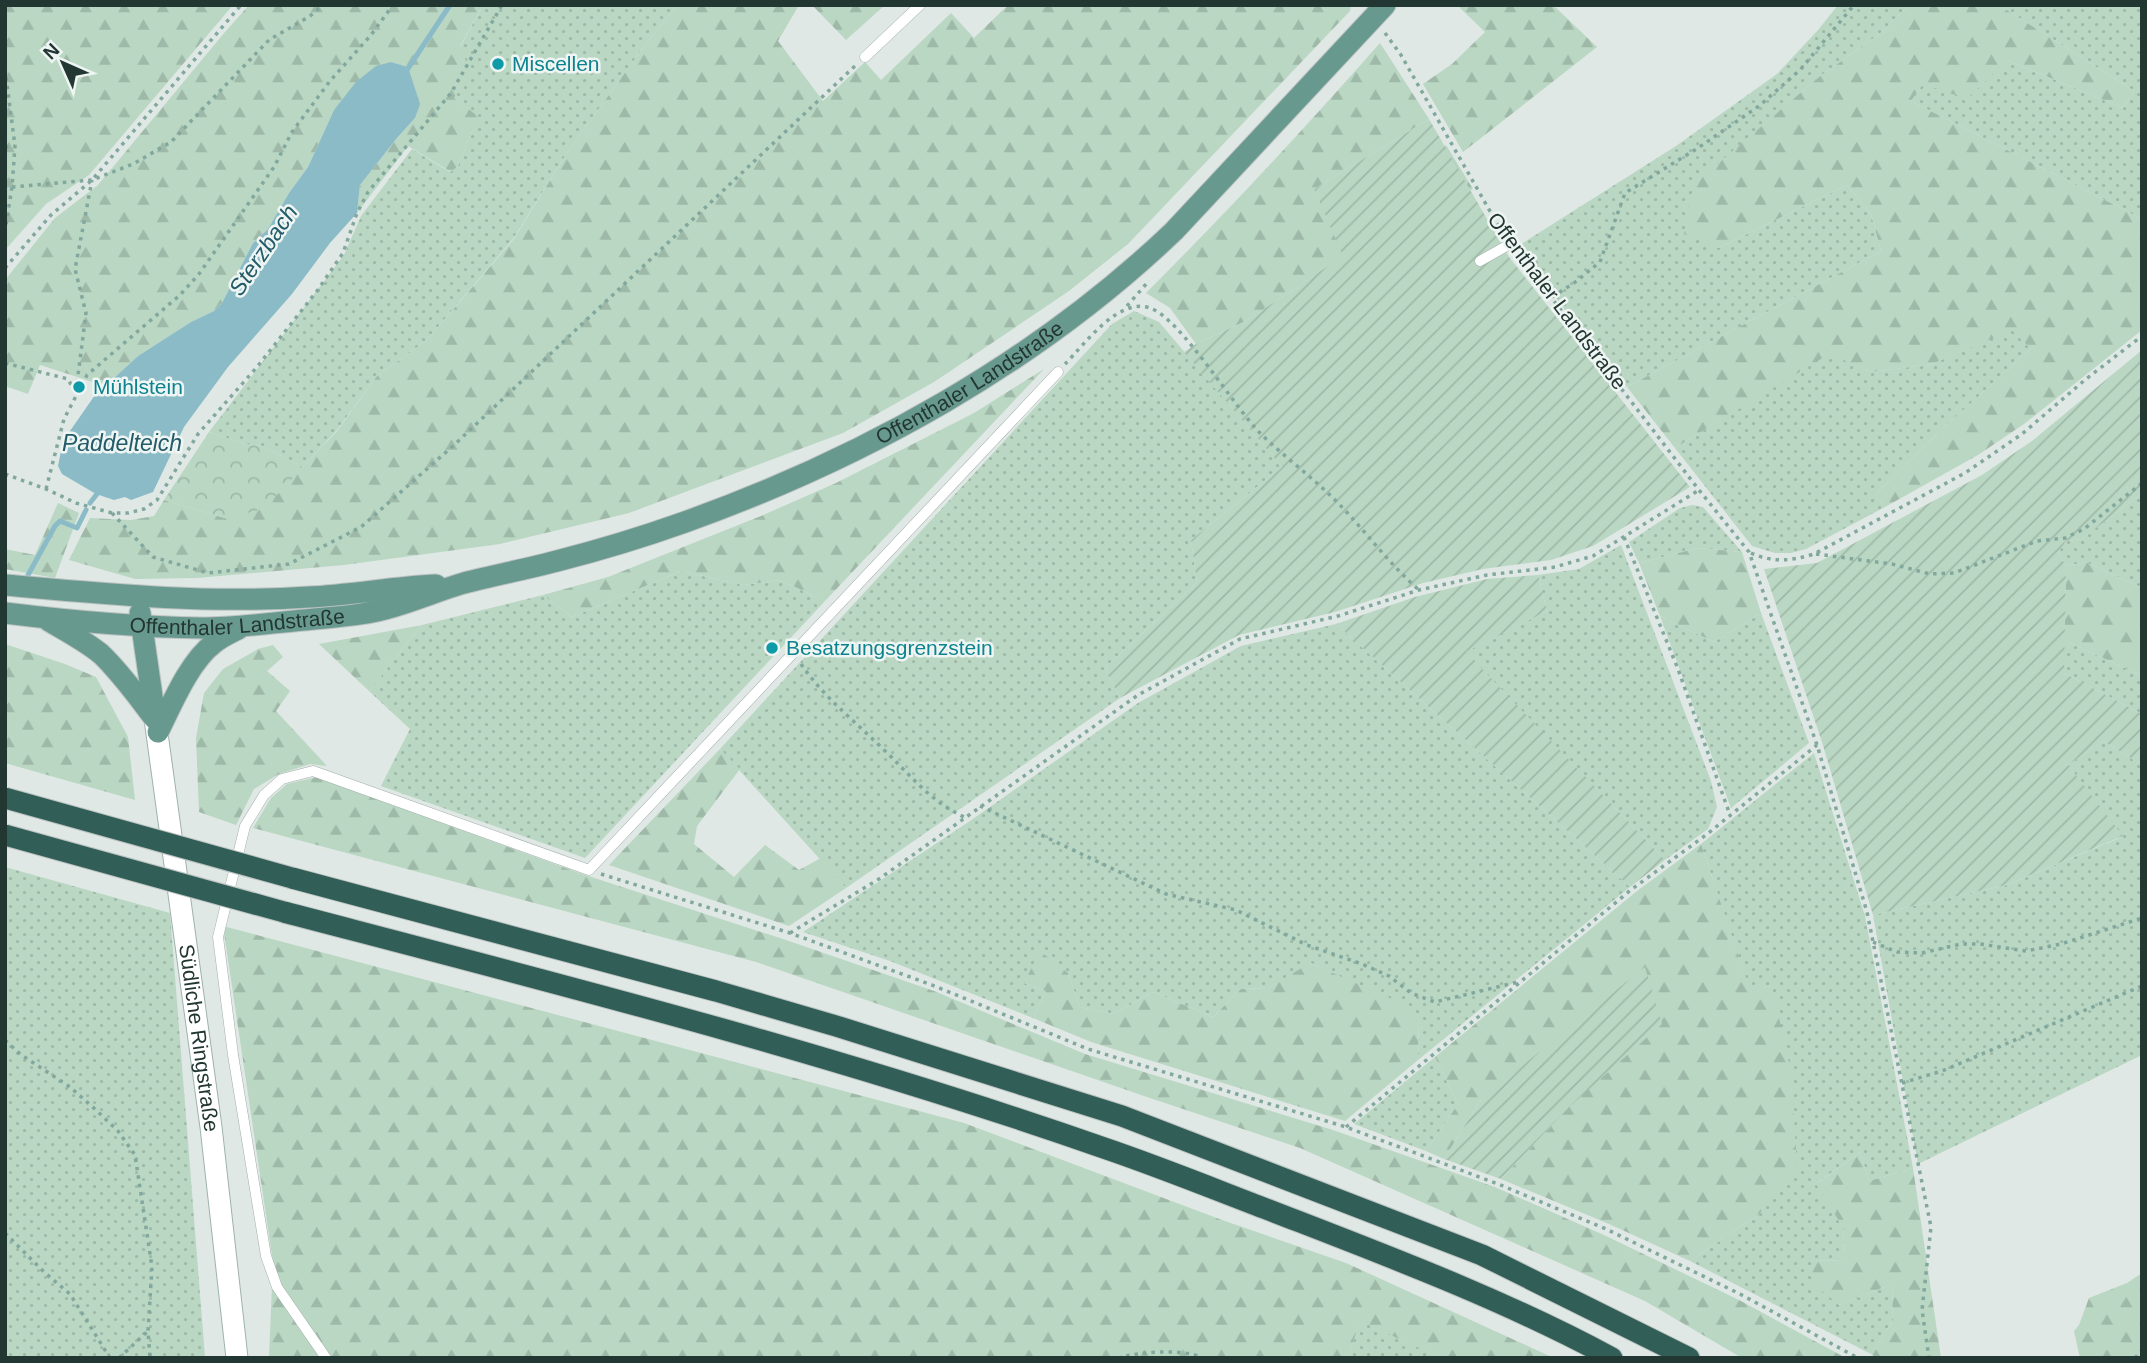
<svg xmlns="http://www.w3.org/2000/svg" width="2147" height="1363" viewBox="0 0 2147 1363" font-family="Helvetica,sans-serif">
	<defs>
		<pattern id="grass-dots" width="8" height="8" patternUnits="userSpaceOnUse" patternTransform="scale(1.75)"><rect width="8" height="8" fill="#b9d7c3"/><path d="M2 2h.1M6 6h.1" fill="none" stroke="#9fb9a8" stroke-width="1.8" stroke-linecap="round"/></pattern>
		<pattern id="forest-firs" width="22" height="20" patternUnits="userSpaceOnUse" patternTransform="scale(1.75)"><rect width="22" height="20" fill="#b9d7c3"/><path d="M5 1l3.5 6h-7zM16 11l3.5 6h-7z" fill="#9fb9a8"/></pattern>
		<pattern id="park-crowns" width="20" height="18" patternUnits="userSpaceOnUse" patternTransform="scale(1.75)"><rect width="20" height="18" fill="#b9d7c3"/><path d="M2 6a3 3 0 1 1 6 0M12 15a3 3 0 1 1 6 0" fill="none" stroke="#9fb9a8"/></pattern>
		<pattern id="garden-furrows" width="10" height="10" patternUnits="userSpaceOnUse" patternTransform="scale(1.75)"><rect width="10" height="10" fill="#b9d7c3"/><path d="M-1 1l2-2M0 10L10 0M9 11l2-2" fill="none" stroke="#9fb9a8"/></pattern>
	</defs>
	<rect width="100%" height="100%" fill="#dfe8e4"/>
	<path fill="url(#grass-dots)" d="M483,5H677L645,45L567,153L513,239L426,341L377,376L337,430L303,467L262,446L245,444L209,432L344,255L361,216L412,149L450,172L458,166L471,133L482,120L454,98L460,47Z
		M1838,5H1909L1882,32L1819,77L1695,184L1718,248L1847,185L1871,214L1881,251L1627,387L1577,326L1518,246L1676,146L1777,74L1818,30Z
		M1999,5H2142V219L1911,101L1923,83L1967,98L2007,60L2123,108L2134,91Z
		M1134,311L1159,322L1282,467L1191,540L1197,583L1105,668L1120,698L846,888L720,749L1112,324Z
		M2012,329L2031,349L1940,431L1875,495L1885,507L1806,549L1791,553H1775L1752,546L1675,448L1829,353L1872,372L1932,364Z
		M2142,493V588L2086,562L2066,566L2058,553L2066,541L2082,539Z
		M1692,505L1703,507L1742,552L1698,548L1639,563L1629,542L1680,508Z
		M1621,545L1711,781L1717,807L1708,829L1665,860L1465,652L1547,611L1538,575L1579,569Z
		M681,571L743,585L780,580L825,601L585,858L381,786L410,729L369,691L422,625L543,595L572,617Z
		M1761,613L1809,743L1731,808L1660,616L1714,642Z
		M1336,624L1630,887L1418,1060L1419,1020L1311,963L1268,988L1241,989L1213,1017L1153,992L1114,1014L1080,1007L1068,973L1024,983L1046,991L1033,1018L890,961L803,932L970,821L1138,703L1241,646Z
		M2064,640L2142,676V714L2064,673Z
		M2103,741L2142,765V1055L1918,1164L1873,915L2007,885L2122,837L2068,765Z
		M1814,753L1865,916L1913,1168L1869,1181L1860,1152L1817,1183L1844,1229L1843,1260L1814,1261L1839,1305L1892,1284L1893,1321L1871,1354L1690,1261L1759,1214L1772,986L1750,991L1701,844Z
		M5,867L170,913L205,1358H5Z
		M1435,1057L1458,1104L1426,1151L1354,1124Z
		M1360,1320L1441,1358H1348Z"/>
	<path fill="url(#forest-firs)" d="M5,5H233L89,175L46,204L5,250Z
		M249,5H483L460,46L470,71L454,98L483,120L471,133L458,166L451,172L408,146L357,213L360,185L397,138L415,118L408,67L391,62L334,110L308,167L289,193L268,229L253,243L222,303L214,311L191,322L138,356L113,379L102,385L40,365L28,394L5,386V280L55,218L98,185L225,32Z
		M677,5H799L778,41L823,101L865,62L881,80L951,13L974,38L1008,5H1351L1350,11L1128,244L1069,291L934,382L843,433L629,513L500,544L344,565L197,578L135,579L69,560L90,518L131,520L154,516L164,500L225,518L278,493L337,431L377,376L426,341L513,240L567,153L645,45Z
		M812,5H885L846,40Z
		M1457,5H1553L1597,47L1463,152L1423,84L1452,64L1485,32Z
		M1909,5H1999L2134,91L2123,108L2007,60L1967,99L1923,84L1911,101L2142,219V330L2024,424L1978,455L1885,507L1875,495L1940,431L2031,349L2012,330L1932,364L1872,372L1829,354L1675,448L1627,387L1881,251L1871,214L1847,185L1718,248L1684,234L1694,184L1819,77L1882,32Z
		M1380,43L1429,119L1314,189L1326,214L1446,145L1473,189L1344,256L1246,321L1196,344L1170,308L1146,293C1227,212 1304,129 1380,43Z
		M1044,369L825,601L780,580L743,585L681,571L572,617L543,595L608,577L761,516L836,483L974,413Z
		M58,503L79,513L55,578L5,569V549L35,555Z
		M1698,548L1742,552L1761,613L1714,642L1660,616L1639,563Z
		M2086,562L2142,588V676L2064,640L2066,566Z
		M422,625L369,691L319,644Z
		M5,644L65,664L96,677L128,737L135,800L5,763Z
		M273,645L283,657L267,671L290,691L276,711L327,766L310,764L279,774L254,789L236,825L199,812L196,738L204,693L223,669L258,649Z
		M720,749L740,769L697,826L694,844L734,877L765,845L799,870L821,858L846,888L789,926L609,865Z
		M317,777L582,874L786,940L934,991L1085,1054L1333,1130L1495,1187L1604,1235L1739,1300L1846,1358H1742L1645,1301L1300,1148L1144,1096L756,962L253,828L271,798L287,784Z
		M1701,844L1750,990L1772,986L1792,1077L1797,1168L1759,1214L1690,1261L1609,1224L1501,1179L1568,1108L1482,1098L1444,1159L1426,1151L1458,1104L1435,1057L1637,891Z
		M223,926L964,1123L1222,1220L1346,1263L1554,1358H1441L1360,1321L1348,1358H269L273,1262Z
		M1040,951L1068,973L1080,1007L1114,1014L1153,992L1213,1017L1241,989L1268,988L1310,963L1392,999L1419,1020L1418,1060L1345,1121L1091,1042L1033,1018L1046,991L1024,983Z
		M1860,1152L1869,1181L1913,1168L1941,1358H1876L1871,1354L1893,1321L1892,1284L1839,1305L1811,1282L1814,1261L1843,1260L1844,1229L1816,1184Z
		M2142,1273V1358H2080L2074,1331L2079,1325L2089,1298L2127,1283Z"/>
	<path fill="url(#park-crowns)" d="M209,432L245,444L262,446L303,467L279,493L256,511L225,518L164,500Z"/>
	<path fill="url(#garden-furrows)" d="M1429,119L1509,257L1690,487L1593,546L1551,560L1483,569L1423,583L1335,612L1239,635L1120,698L1105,668L1197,583L1191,540L1282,467L1184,352L1196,344L1246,321L1343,256L1314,189Z
		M2142,350V493L2082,539L2066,541L2058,553L2066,566L2064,673L2142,714V765L2103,741L2068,765L2123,836L2007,885L1873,915L1822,742L1764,569L1817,563L1982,475L2032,441Z
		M1538,575L1547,611L1466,652L1665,860L1630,887L1336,624L1415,597L1487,579Z
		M1645,967L1662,1024L1568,1108L1501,1179L1444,1159L1482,1098Z"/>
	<path fill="#8cbbc8" d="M391,62L408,67L420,104L415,118L397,138L360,185L357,213L330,243L292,294L228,367L184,427L153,492L131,500L125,497L114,500L96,494L62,474L58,466L63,441L102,385L113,379L138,356L191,322L214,311L222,303L253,243L268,229L289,193L308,167L334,110L356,82L376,66Z"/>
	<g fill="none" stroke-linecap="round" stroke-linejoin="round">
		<path stroke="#8cbbc8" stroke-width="5" d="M405,73L450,5
			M90,503L100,490
			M28,575L55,526L60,521L77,528L86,510"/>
		<defs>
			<path id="service" d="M865,57L920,5
				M1480,261L1510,244
				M326,1358L277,1287L266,1256L233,1055L218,937L245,826L264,795L282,779L313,771L589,870L1058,372"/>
			<g id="secondary">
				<path id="s1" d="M155,719L211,1127L237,1358"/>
			</g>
			<g id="primary">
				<path d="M5,585C106,594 207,604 309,597C351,595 393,587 436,585"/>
				<path id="s2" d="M5,613C70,621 137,627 202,628C236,628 270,623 304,620C323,618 342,617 361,614C396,609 430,593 464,583C495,575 527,569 557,561C600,550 643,537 685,522C864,458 1037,362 1174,231L1385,5"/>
				<path d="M140,613L155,717"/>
				<path d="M49,621C66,631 85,641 101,654C121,673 138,697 155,719"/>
				<path d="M158,732C172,704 189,662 214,643C221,637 230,633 238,629"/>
			</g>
			<path id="motorway" d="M292,878L716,991L836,1026L1122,1116L1482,1255L1689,1358
				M284,912C559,984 836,1054 1104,1148C1160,1167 1214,1189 1269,1210C1385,1255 1503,1299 1612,1358"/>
		</defs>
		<use href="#service" stroke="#a3afab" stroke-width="11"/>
		<use href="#secondary" stroke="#9fb2ac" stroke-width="23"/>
		<use href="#primary" stroke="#bdc3c2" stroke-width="23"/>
		<use href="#motorway" stroke="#bdc3c2" stroke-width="23"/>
		<path stroke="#82a89e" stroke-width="3.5" stroke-dasharray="3.5 5" stroke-linecap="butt" d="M1385,33L1401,55L1503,234
			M5,69L15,146L12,187L5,231
			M5,147L15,146
			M12,187L92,180L133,164L171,142L269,40L310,16L323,5
			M1518,254L1699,490L1749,552L1817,745L1867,912L1931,1227L1922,1310L1929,1358
			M5,268L51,215L92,180L241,5
			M1552,297L1574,283L1600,262L1625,193L1698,148L1759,106L1800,70L1854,5
			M1127,306L1147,283
			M5,363L68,379L75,392
			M1065,364C1085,344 1118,297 1150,308C1180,318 1233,405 1259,432C1283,456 1311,476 1335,500C1364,529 1388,563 1419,590
			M76,391L86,313L75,269L92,180
			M5,474L46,489L76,503L112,513H128L144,509L157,500L198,434L257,367L317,291L343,253L357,213L368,192L451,93L502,5
			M46,489L64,419L87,375L180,295L199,274L274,167L292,132L330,81L371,35L393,5
			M112,513L153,557L208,573L289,564L361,527L453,446L856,65
			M1624,537L1678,669L1730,815
			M1751,553C1773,563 1791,561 1814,554L1965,473L2022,434L2086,379L2142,336
			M1816,554L1892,564L1930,574L1954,573L2037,541L2065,538L2084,529L2142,483
			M801,664C822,695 853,720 881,747C909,773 928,800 964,817
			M980,806L1166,894L1236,910L1307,945L1362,964L1389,976L1411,993L1435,1002L1518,982
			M601,874L790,933L932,985L1088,1049L1346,1127L1498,1184L1606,1229L1740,1294L1858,1358
			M790,933L879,879L1138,695L1240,639L1338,616L1419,590L1487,575L1555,567L1593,556L1699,490
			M1873,942L1897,952L1922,953L1961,944H1980L2026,951L2061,944L2142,918
			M5,1040L20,1054L70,1087L96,1110L118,1131L135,1155L152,1267L148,1331L150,1358
			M1902,1083L1942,1071L2142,986
			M1346,1127L1632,889L1706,835L1817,745
			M5,1233L44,1272L70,1294L110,1358
			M119,1358L148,1331
			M481,1358H495
			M1118,1358C1139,1352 1183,1348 1203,1358
			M2135,1358L2142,1350"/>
		<use href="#service" stroke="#fff" stroke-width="10"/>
		<use href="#secondary" stroke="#fff" stroke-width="21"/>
		<use href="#primary" stroke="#68998f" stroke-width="21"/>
		<use href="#motorway" stroke="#315f58" stroke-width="21"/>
		<defs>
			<path id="motorway-bridge" d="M5,798L292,878
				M5,835L284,912"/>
		</defs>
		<use href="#motorway-bridge" stroke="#bdc3c2" stroke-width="23" stroke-linecap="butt"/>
		<use href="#motorway-bridge" stroke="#315f58" stroke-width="21"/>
	</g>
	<g fill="#0f9aa8" stroke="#eef5f2" stroke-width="2.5">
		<circle cx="498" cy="64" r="7"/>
		<circle cx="79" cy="387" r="7"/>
		<circle cx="772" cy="648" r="7"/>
	</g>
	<g text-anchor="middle" stroke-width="5" stroke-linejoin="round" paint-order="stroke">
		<g font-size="21" fill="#0d838f" stroke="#eef5f2" text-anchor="start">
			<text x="512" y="71">Miscellen</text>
			<text x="93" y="394">Mühlstein</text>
			<text x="786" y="655">Besatzungsgrenzstein</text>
		</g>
		<g font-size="21" fill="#223632" stroke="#eef5f2">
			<text transform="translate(1557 301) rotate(53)" y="7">Offenthaler Landstraße</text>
			<text dy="7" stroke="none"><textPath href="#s2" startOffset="1012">Offenthaler Landstraße</textPath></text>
			<text dy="7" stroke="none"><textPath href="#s2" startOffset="233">Offenthaler Landstraße</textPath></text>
			<text dy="7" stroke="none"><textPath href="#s1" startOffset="322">Südliche Ringstraße</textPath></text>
		</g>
		<g font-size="23" font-style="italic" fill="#235b6a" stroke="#eef5f2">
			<text transform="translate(263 250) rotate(-56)" y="8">Sterzbach</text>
			<text x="122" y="451">Paddelteich</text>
		</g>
	</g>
	<rect width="2147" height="1363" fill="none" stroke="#223632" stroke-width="14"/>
	<g transform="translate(63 63) rotate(315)" stroke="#eef5f2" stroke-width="5" paint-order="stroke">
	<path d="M0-5L12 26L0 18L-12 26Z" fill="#223632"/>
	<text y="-10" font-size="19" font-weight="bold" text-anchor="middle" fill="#223632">N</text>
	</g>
</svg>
